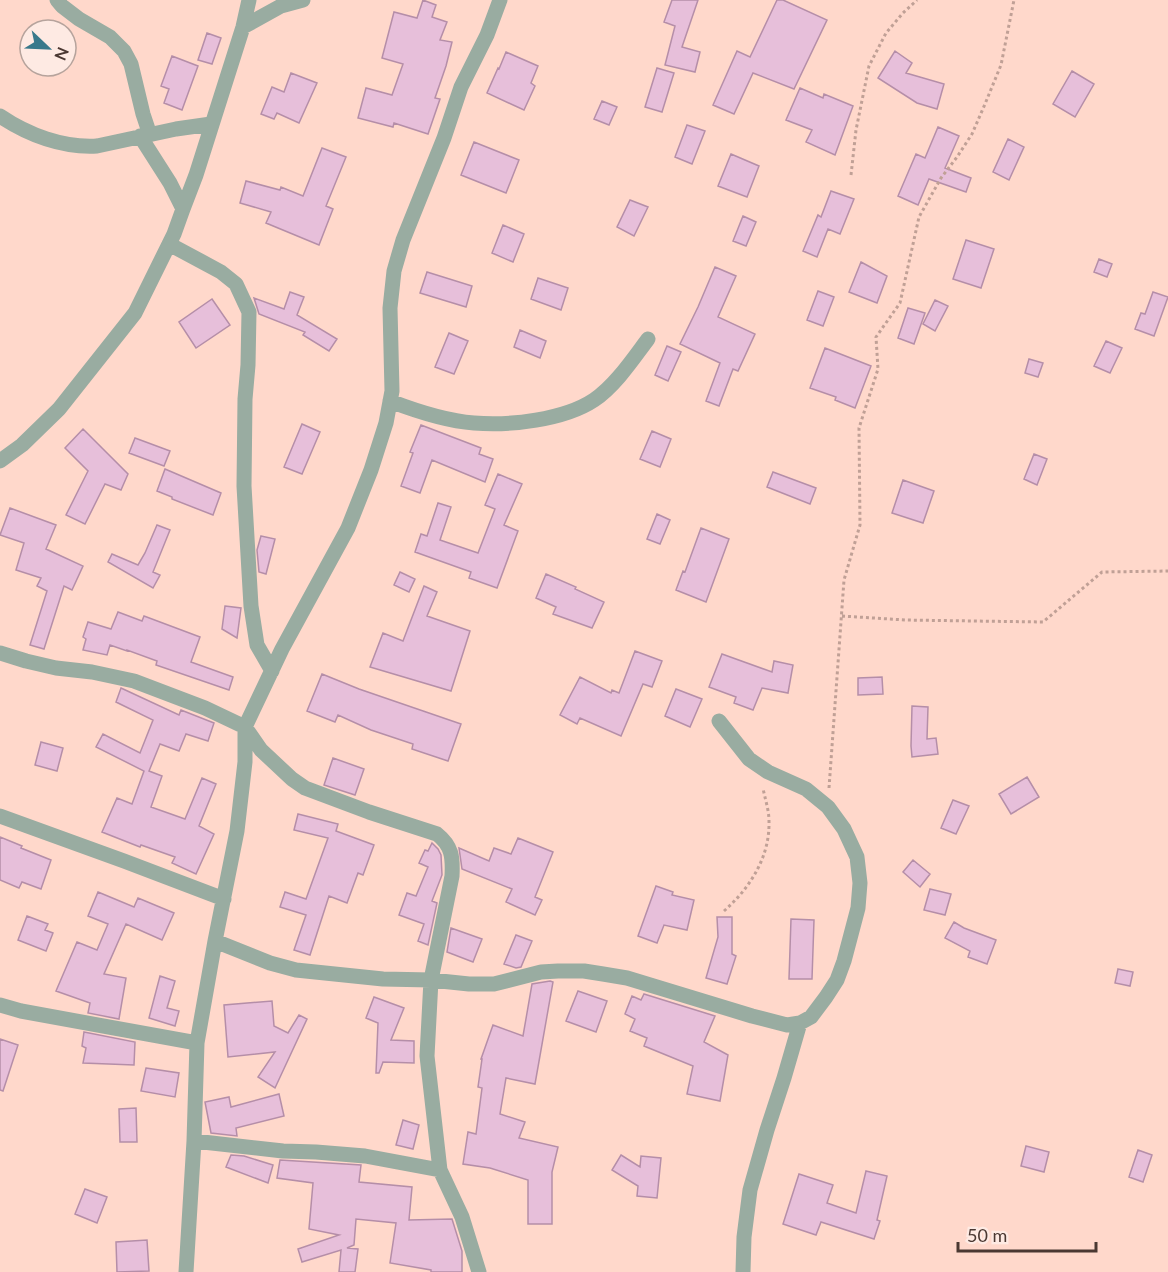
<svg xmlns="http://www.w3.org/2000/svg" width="1168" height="1272" viewBox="0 0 1168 1272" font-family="Lato,sans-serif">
	<rect width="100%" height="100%" fill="#ffd8cb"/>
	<path fill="#e7bfda" stroke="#b58ea8" stroke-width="1.5" d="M423,0L436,5L432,17L447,22L440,40L452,42L446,66L435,98L440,99L428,134L394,123L393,127L358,118L366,88L392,95L403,64L382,58L394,12L417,18Z
		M672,0H698L682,47L700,52L695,72L665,65L675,26L664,22Z
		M777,0H783L827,20L794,89L753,73L734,114L713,105L737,51L750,57Z
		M207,33L221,38L212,64L198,60Z
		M895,51L912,63L906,73L944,84L937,109L917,103L878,78Z
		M506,52L538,66L531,83L535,86L524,110L487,93L498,68L499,69Z
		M172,56L198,66L182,110L164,103L169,89L161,86Z
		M657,68L674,73L662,112L645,107Z
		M1072,71L1094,84L1075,117L1053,104Z
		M291,73L317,83L299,123L277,113L274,119L261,114L272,87L284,92Z
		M800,88L823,98L824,94L853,106L835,155L806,142L812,130L786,120Z
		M602,101L617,107L609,125L594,119Z
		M687,125L705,131L692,164L675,157Z
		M938,127L959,136L945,168L971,178L966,192L929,179L918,205L898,196L916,154L925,158Z
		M1008,139L1024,147L1009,180L993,172Z
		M474,142L519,160L506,193L461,175Z
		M322,148L346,157L326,206L333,209L319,245L266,223L271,212L240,203L246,181L280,190L281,187L303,196Z
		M731,154L759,166L747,197L718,186Z
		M831,191L854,199L840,234L828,229L817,257L803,251L818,215L821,217Z
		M630,200L648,207L634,236L617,227Z
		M743,216L756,222L746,246L733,241Z
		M503,225L524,234L513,262L492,253Z
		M966,240L994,249L981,288L953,279Z
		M1099,259L1112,264L1107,277L1094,272Z
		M861,262L887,276L877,303L849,292Z
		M715,267L736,276L718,317L755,334L738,371L733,369L719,406L706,401L720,363L680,344L698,307Z
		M427,272L472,286L466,307L420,293Z
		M538,278L568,288L561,310L531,299Z
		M818,291L834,297L823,326L807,320Z
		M290,292L304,297L297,315L337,339L329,351L303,335L305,332L259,314L254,298L284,309Z
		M1153,292L1168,297L1154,336L1135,329L1141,313L1145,314Z
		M212,299L230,325L196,348L179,322Z
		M935,300L948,306L935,331L923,324Z
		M908,308L925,313L914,344L898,338Z
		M520,330L546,341L540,358L514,347Z
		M449,333L468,341L454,374L435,367Z
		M1106,341L1122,348L1110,373L1094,366Z
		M667,346L681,352L668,381L655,375Z
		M825,348L871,366L855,408L835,400L836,397L810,388Z
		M1029,359L1043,363L1038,377L1025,373Z
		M302,424L320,432L302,474L284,467Z
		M421,425L481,448L479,454L493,459L485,482L432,460L420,493L401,486L413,453L410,452Z
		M83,429L128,474L121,490L105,484L85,524L66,515L88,471L65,448Z
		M652,431L671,439L660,467L640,459Z
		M135,438L170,451L164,466L129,453Z
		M1034,454L1047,459L1037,485L1024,479Z
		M165,469L221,493L213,515L172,499V497L157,491Z
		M773,472L816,488L810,504L767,487Z
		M498,474L522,484L504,525L518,531L497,588L469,578L471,572L415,552L421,534L427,536L438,503L451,507L440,540L478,553L495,509L485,505Z
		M903,480L934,491L923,523L892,513Z
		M10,508L56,525L46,549L83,566L72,590L64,586L44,649L30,645L47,591L37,586L41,578L16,570L24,543L0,535Z
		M657,514L670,520L660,544L647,539Z
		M157,525L170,530L153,572L160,575L153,588L108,562L112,554L138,565L145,553Z
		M701,528L729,539L706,602L676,590L683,571L685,572Z
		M261,536L275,539L266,574L259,572L257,550Z
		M400,572L415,579L409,592L394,585Z
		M546,574L576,587L575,589L604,602L592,628L553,614L556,607L536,598Z
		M424,586L437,592L427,616L470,631L451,691L370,667L383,633L403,641Z
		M225,606L241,608L237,638L222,629Z
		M118,612L142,621L144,616L200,637L191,662L233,677L229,690L156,665L157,661L127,650V651L110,645L107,655L83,650L86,639L83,637L88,622L111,629Z
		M635,651L662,661L652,687L643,684L621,736L580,718L577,724L560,715L580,677L611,693L612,690L619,693Z
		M722,654L772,672L774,661L793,665L788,693L762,688L753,710L734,703L736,697L709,687Z
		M322,674L359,689L461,724L448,761L412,749L413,744L371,730L338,715L335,722L307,711Z
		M882,677L883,694L858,695V678Z
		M121,688L179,715L181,710L214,723L208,741L186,734L179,751L160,744L149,771L162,776L151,807L185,819L202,778L216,784L199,826L214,834L196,874L172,863L175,857L141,845L140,847L102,832L117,798L132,804L144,771L96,747L103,734L140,753L153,720L116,702Z
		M676,689L702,699L690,727L665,716Z
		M912,706L928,707L927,739L936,738L938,754L912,757L911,746Z
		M41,742L63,748L57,771L35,765Z
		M333,758L364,769L355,795L324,785Z
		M1027,777L1039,797L1011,814L999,794Z
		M953,800L969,806L956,834L941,828Z
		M298,814L338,824L336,831L374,845L363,875L358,873L347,903L329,896L310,955L294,950L306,915L280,907L285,892L306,899L328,838L294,830Z
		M0,837L22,846L21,848L51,860L41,889L22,882L19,888L0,880Z
		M518,838L553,852L535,897L542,900L535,915L506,902L512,889L462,869L459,848L489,861L494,848L511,854Z
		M432,843L438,849L441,855L442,875L432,901L437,903L428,945L418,941L424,924L399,915L407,893L416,896L428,867L419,863L425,850L428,851Z
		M913,860L930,874L920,887L903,872Z
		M656,886L673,892L672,895L694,900L687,930L664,925L657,943L638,936Z
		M930,889L951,894L945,915L924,910Z
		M98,892L134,907L138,898L174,913L162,940L126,924L104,974L126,978L119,1019L88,1013L90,1003L56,991L77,942L97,950L108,924L88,916Z
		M27,916L48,924L45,930L53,933L46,951L18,940Z
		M717,917H732V954L736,956L727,984L706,978L718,937Z
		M791,919L814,920L812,979H789Z
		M954,922L964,928L996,940L987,964L968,957L970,951L945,938Z
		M451,928L482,939L473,962L447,952Z
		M516,935L532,941L521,967L516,968L504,964Z
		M1118,969L1133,972L1130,986L1115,983Z
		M160,976L175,981L167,1008L179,1011L175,1026L149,1018Z
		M550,981L553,982L535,1084L506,1078L500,1114L525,1122L519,1138L558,1147L552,1172V1224H528V1180L490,1168L463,1164L468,1132L476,1134L482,1088L478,1087L482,1059H481L493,1025L523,1036L532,984Z
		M578,991L607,1001L596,1032L566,1021Z
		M644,994L715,1016L704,1042L728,1055L720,1101L687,1094L693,1066L644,1046L647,1038L630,1031L635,1019L625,1014L632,996L641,1000Z
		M374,997L404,1008L391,1040L414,1041V1063L383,1062L379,1073H376L378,1023L366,1018Z
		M272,1001L274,1026L288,1033L299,1015L307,1019L275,1088L258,1077L275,1052L228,1057L224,1005Z
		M84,1032L135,1042L134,1065L83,1063L86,1048L82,1046Z
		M0,1039L18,1045L3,1091L0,1090Z
		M146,1068L179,1073L175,1097L141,1091Z
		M279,1094L284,1116L236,1128L237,1136L211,1133L205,1102L229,1097L231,1107Z
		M136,1108L137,1142H120L119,1109Z
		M403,1120L419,1125L413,1149L396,1145Z
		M1026,1146L1049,1152L1044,1172L1021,1166Z
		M1138,1150L1152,1155L1143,1182L1129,1177Z
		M231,1155L244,1156L273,1165L268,1183L226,1167Z
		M621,1155L640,1167L641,1156L661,1158L657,1198L637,1196L638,1186L612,1170Z
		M280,1160L361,1165L359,1182L412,1187L409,1220L452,1219L462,1251V1272H431V1270L390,1263L396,1223L356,1219L354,1245L347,1248L358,1249L355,1272H339L341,1250L302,1262L298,1249L339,1235L309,1229L313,1183L277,1178Z
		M866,1171L887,1176L877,1220L880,1221L874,1239L821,1222L816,1235L783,1224L799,1174L833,1185L827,1203L856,1213Z
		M85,1189L107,1197L97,1223L75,1214Z
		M147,1240L149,1271L117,1272L116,1242Z"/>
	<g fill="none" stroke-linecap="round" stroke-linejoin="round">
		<path stroke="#c0a096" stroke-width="3" stroke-dasharray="3 3" stroke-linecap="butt" d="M851,175L856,130L869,66L886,33L903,13L917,0
			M842,616L905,620L1043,622L1102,572L1168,571
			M829,788L844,580L860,525L859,428L878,369L876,337L900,303L919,217L941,178L957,157L972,134L985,104L1001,65L1014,0
			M724,911C750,888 770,857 769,821C769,810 765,799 763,788"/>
		<path stroke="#99aca1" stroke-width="15" d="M57,0L62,6L79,19L110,37L124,51L131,64L143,114L150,135
			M243,27L281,6L303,0
			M0,116C28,135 63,148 97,146L176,129L211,124
			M140,136L170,183L183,209
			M169,244L221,272L236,284L249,312L248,365L245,399L244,486L251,606L257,645L272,671
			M390,401C416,411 446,421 474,423C509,426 564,420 594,400C615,386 633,359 648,339
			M0,461L22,445L59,409L135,313L174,234L183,209L196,175L243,27L249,0
			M0,653L26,661L56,668L92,672L134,681L205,708L245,727L261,750L292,779L305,788L369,812L437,834C452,846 453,857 452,876L431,980L427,1056L440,1170L462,1217L479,1272
			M0,816L124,861L224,899
			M215,941L270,963L296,970L383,979L431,980L469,984H494L541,972L558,971H584L603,974L627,978L752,1016L787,1025L800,1023L811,1017L826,997L837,980L844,961L858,908L860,883L857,857L844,829L828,807L806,789L768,772L749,759L719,721
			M0,1005L21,1011L197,1043
			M194,1141L283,1151L316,1152L365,1156L440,1170
			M186,1272L194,1141L197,1043L215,941L237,831L245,762V727L282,649L348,528L371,470L386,423L392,391L390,308L394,271L403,240L444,138L461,87L487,35L500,0
			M743,1272L744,1237L750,1190L767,1130L784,1078L800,1023"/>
	</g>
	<g transform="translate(48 48) rotate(113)"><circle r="28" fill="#feeae3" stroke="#b6a39c" stroke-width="1.5"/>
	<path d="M0-4.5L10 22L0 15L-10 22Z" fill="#38798b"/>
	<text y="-9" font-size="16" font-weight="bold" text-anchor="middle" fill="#4b3832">N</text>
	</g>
	<path d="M958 1242v9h138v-9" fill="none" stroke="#4b3832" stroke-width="3"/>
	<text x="967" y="1242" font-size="18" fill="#4b3832" stroke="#feeae3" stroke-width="4.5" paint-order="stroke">50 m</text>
</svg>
